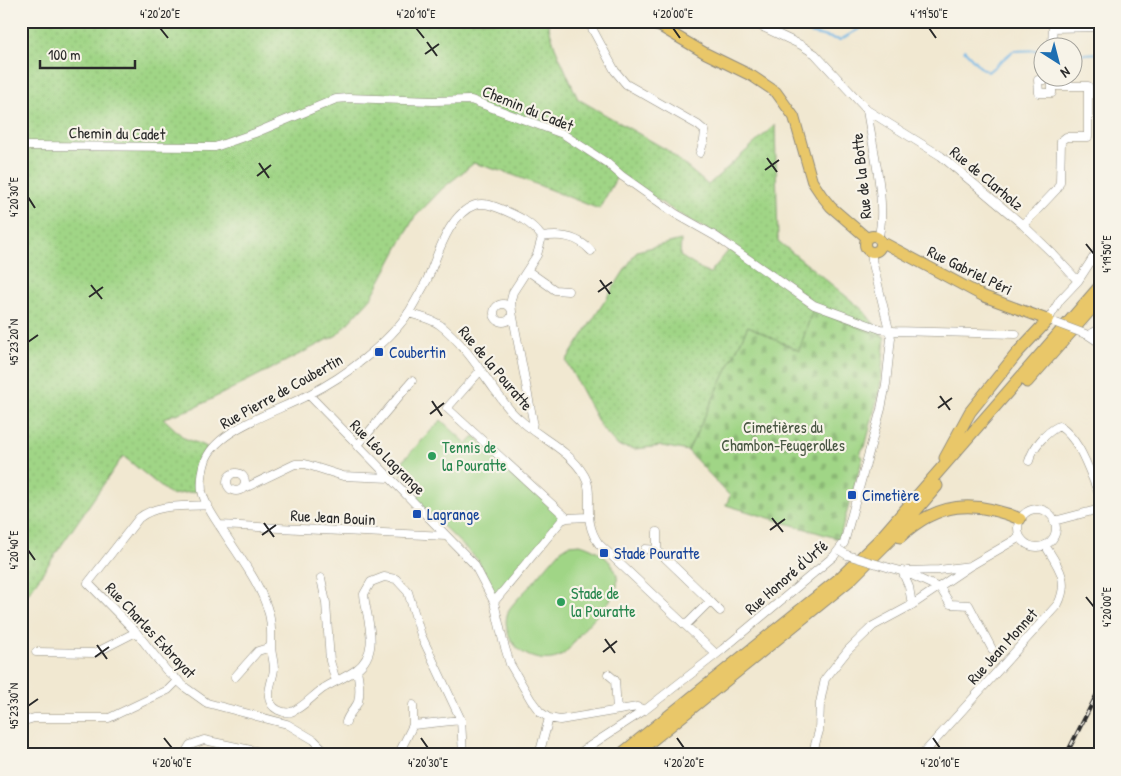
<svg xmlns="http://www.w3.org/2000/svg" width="1121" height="776" viewBox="0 0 1121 776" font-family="'Patrick Hand',sans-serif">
	<defs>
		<pattern id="grass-dots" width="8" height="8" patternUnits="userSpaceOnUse" patternTransform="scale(1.25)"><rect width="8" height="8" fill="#a0d586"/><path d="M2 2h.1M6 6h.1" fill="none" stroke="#8ab774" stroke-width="1.8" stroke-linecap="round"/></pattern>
		<pattern id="cemetery-stones" width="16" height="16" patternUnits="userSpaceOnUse" patternTransform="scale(1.25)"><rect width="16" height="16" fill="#a0d586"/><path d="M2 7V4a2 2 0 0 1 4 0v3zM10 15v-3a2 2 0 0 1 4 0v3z" fill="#8ab774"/></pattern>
	</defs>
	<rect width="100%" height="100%" fill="#f7f3e8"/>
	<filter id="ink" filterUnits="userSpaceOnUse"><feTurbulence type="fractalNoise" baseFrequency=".02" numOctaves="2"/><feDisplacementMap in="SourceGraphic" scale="10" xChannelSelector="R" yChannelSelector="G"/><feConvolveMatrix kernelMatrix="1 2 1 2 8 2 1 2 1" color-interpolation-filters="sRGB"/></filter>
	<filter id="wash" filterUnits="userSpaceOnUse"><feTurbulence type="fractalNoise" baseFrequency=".0096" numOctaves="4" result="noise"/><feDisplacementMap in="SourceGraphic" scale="20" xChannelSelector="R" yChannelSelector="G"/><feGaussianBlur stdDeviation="1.12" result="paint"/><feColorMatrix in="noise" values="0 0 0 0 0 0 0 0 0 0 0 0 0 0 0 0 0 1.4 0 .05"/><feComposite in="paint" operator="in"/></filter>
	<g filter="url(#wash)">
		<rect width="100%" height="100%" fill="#f1e8d1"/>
		<path fill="url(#grass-dots)" stroke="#668058" d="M21,21H547L555,47L578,99L667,150L708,185L775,125L778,241L863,310L885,338L813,309L799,351L748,326L688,451L662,446L635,449L618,446L601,427L566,361L637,251L681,240L680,256L709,274L734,244L684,217L618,175L599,209L513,175L474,163L443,188L414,218L371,298L337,335L194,408L163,418L184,438L207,447L200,463L198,491L171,495L123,456L21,604Z"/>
		<path fill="url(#cemetery-stones)" stroke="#668058" d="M813,309L885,338L880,388L865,447L862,449L860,456L863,457L839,539L726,505L730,496L688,451L748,326L799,351Z"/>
		<path fill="#a0d586" stroke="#668058" d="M441,420L467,444L475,436L563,516L498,593L495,594L478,560L415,499L422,492L396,468Z
			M580,544C599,549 624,567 616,590C610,604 594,617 584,629C577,637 569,652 559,657C547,662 532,659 522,652C509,642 501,623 510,608C516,600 524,592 531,585C541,573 551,561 561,550L569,545Z"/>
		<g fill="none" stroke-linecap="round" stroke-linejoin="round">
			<path stroke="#71b6e7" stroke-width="2" d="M775,21L797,30L840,40L873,21
				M964,50L981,68L988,72L1013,51L1044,50
				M1074,53L1085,54L1100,53"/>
		</g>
	</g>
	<g filter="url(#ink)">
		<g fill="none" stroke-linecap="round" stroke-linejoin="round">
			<defs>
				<path id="minor" d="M588,21L615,71L626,84L698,125L705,131L704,140L700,153
					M750,21L801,45L815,54L867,110L941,156L1023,225L1051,252L1078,281
					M1053,28L1100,27
					M1052,48L1053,21
					M1052,80H1038L1039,93H1052V86
					M867,110C872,145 888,206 878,239
					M21,146L215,147L255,133L336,99L348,98L433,101L471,100L563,134L607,163L622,176L676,214L715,236L814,305L880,329L894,331L1016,334
					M1023,225L1057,189L1060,182L1061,141L1066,137H1088V86H1052V78
					M528,271L555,290L568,291
					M494 313a9 9 0 1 1 18 0a9 9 0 1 1-18 0Z
					M408,313C418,316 432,319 440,325C461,341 479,368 494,389C502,399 508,410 518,418C539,438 569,449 584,475C596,495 580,518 599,544L716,654
					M1051,321L1048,320L1060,300L1078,281L1100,247
					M1100,329L1088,335L1100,343
					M481,370L447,408L567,518
					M309,395L474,564L494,602L503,641L510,664L531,700L540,712L549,718L560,720L637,707L645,710
					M532,429L533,421L512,312L511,300L513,292L537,255L542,237C561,234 578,236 591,251
					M357,446L412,381
					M1029,461C1033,447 1046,432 1059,426C1081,440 1089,472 1100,496
					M227 482a9 9 0 1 1 18 0a9 9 0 1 1-18 0Z
					M243,489L295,464H305L343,476L390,478
					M208,505C185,507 158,503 139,518L88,583L136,632L166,670L186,688L207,703L287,724L314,740L329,755
					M1018 528a19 19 0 1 1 38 0a19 19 0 1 1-38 0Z
					M1054,521L1100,509
					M219,525L446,536
					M657,532V550L710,601L686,625
					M645,549L657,550
					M890,568L905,572L937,587L941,589L950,604L969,605L992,649
					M902,571L909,587L912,605
					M907,571L939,570L970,566L1020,537
					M321,578L326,603L330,661L336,681
					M710,601L720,611
					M494,602L562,520L567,518L588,517
					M36,652L95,653L136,632
					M608,674L615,680L617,710
					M235,677L258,651L271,647
					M413,705V725
					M21,722L34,718H109L168,690L178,680
					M346,722C348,714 355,709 358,702C361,691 359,680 357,670
					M184,755L190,745L204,740L265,753
					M398,755L413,725L461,720
					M463,755L461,720L421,635L408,592L396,579L384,577L371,582L364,594C366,619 382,651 356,670C346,677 334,682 324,688C313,695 303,708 291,712C287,713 282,712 278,710C261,701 273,682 274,669C274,661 271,653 271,646C271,635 272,625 269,614C261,584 240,558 223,531C215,519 205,505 202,491C201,481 203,468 206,459C219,428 279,411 308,395C328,385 348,372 365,358C381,345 398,329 409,312C415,302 421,291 427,280C437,258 448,214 475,205C484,202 493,206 501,209C518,216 531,222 542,237
					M539,755L549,718
					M576,755L645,710L723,649L834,556L844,543L847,532L881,409L886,384L891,338L872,260V252
					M812,755L819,731L820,703L825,679L848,650L873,626L912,605L970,566
					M922,755L1058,604C1070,580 1058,566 1045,545"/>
				<path id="major" d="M641,21L661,27L705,53L752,76L776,92L794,117L812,181L822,196L831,207L867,238
					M865 244a8 8 0 1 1 16 0a8 8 0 1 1-16 0Z
					M881,244H886L983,296L1048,320"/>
				<path id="highway" d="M1027,382L1100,299
					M945,458L970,412L1018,352L1048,320
					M900,537C937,502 974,499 1020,519
					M620,755L840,578L878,541L1100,286
					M634,755L850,580L896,534L937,486"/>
			</defs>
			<use href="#minor" stroke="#8e8a7e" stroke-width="9"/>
			<use href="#major" stroke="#8e8a7e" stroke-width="12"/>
			<use href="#highway" stroke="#8e8a7e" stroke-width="13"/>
			<use href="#minor" stroke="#fff" stroke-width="8"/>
			<use href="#major" stroke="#e9c769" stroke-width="10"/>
			<use href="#highway" stroke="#e9c769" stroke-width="11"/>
			<defs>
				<path id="rail" d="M1066,755L1100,688"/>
			</defs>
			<use href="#rail" stroke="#2b2b2b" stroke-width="4"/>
			<use href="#rail" stroke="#f7f3e8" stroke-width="2" stroke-dasharray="5.5" stroke-linecap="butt"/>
			<defs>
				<path id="minor-bridge" d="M1056,323L1088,335
					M839,550L847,555L890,568"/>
			</defs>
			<use href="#minor-bridge" stroke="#8e8a7e" stroke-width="9" stroke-linecap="butt"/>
			<use href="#minor-bridge" stroke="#fff" stroke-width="8"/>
		</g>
	</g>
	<path fill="none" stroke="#2b2b2b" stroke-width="2" d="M160,28L168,38M416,28L424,38M673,28L680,38M929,28L936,38M427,42L437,56M425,54L439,44M767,158L777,172M259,163L269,178M765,170L779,160M257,176L271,165M28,197L35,208M1086,244L1094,254M600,280L610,294M91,285L102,299M598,292L612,282M89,297L103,287M28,342L38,335M940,396L950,410M432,401L442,416M938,408L952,398M430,414L444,403M772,518L783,532M264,523L274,537M770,530L785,519M262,535L276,525M28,550L35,560M1086,597L1094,607M605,639L615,653M97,645L107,659M603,652L617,641M95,657L109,647M28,706L38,699M164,738L172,748M421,738L428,748M677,738L684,748M933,738L940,748"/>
	<g fill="#1a4fb4" stroke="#f7f3e8" stroke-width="2">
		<rect x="374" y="347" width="10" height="10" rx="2.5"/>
		<rect x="847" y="490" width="10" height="10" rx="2.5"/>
		<rect x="412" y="509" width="10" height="10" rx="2.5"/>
		<rect x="599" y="548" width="10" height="10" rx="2.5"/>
	</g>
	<g fill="#2e9e5b" stroke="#f7f3e8" stroke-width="2">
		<circle cx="432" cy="456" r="5"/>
		<circle cx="561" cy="602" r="5"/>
	</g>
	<g text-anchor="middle" stroke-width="4.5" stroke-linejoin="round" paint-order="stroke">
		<g font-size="16" fill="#2b2b2b" stroke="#f7f3e8">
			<text transform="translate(528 108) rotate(22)" y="6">Chemin du Cadet</text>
			<text transform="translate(117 133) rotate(1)" y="6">Chemin du Cadet</text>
			<text transform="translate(861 176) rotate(-96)" y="6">Rue de la Botte</text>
			<text transform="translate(987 178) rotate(40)" y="6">Rue de Clarholz</text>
			<text transform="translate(970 270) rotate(26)" y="6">Rue Gabriel Péri</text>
			<text transform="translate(496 368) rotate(50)" y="6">Rue de la Pouratte</text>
			<text transform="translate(281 391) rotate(-29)" y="6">Rue Pierre de Coubertin</text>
			<text transform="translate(388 457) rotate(45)" y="6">Rue Léo Lagrange</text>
			<text transform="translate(333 517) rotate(3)" y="6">Rue Jean Bouin</text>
			<text transform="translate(786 577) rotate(-41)" y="6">Rue Honoré d'Urfé</text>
			<text transform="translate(151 630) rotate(47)" y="6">Rue Charles Exbrayat</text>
			<text transform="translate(1002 646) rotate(-48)" y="6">Rue Jean Monnet</text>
		</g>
		<g font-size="16" fill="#164399" stroke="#f7f3e8" text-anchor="start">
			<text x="389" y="358">Coubertin</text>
			<text x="862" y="501">Cimetière</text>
			<text x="427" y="520">Lagrange</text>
			<text x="614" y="559">Stade Pouratte</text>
		</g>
		<g font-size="16" fill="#485642" stroke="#f7f3e8">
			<text x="783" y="433">Cimetières du<tspan x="783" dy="18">Chambon-Feugerolles</tspan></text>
		</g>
		<g font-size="16" fill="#27864d" stroke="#f7f3e8" text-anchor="start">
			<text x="442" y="453">Tennis de<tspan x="442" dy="18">la Pouratte</tspan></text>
			<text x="571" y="599">Stade de<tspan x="571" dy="18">la Pouratte</tspan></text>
		</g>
	</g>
	<rect width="1121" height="776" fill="none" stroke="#f7f3e8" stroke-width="55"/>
	<g transform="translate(1058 62) rotate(144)"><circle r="24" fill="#f7f3e8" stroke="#a5a39c"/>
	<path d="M0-4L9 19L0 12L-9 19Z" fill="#1f6fb2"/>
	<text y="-8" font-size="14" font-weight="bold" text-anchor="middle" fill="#2b2b2b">N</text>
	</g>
	<path d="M40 60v8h95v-8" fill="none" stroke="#2b2b2b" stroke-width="2.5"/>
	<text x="48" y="60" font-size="15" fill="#2b2b2b" stroke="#f7f3e8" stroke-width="4" paint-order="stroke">100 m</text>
	<rect x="28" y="28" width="1066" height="720" fill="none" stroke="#2b2b2b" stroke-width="2"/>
	<g font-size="12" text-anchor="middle" fill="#2b2b2b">
		<text x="160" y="18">4°20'20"E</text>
		<text x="416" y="18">4°20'10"E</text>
		<text x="673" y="18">4°20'00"E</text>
		<text x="929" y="18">4°19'50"E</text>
		<text transform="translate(14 197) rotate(-90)" y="4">4°20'30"E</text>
		<text transform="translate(1107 254) rotate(-90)" y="4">4°19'50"E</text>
		<text transform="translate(14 342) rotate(-90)" y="4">45°23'20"N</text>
		<text transform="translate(14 550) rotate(-90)" y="4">4°20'40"E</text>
		<text transform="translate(1107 607) rotate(-90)" y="4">4°20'00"E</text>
		<text transform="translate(14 706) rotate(-90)" y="4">45°23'30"N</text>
		<text x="172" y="767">4°20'40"E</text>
		<text x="428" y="767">4°20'30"E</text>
		<text x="684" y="767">4°20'20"E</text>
		<text x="940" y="767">4°20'10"E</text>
	</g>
</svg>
